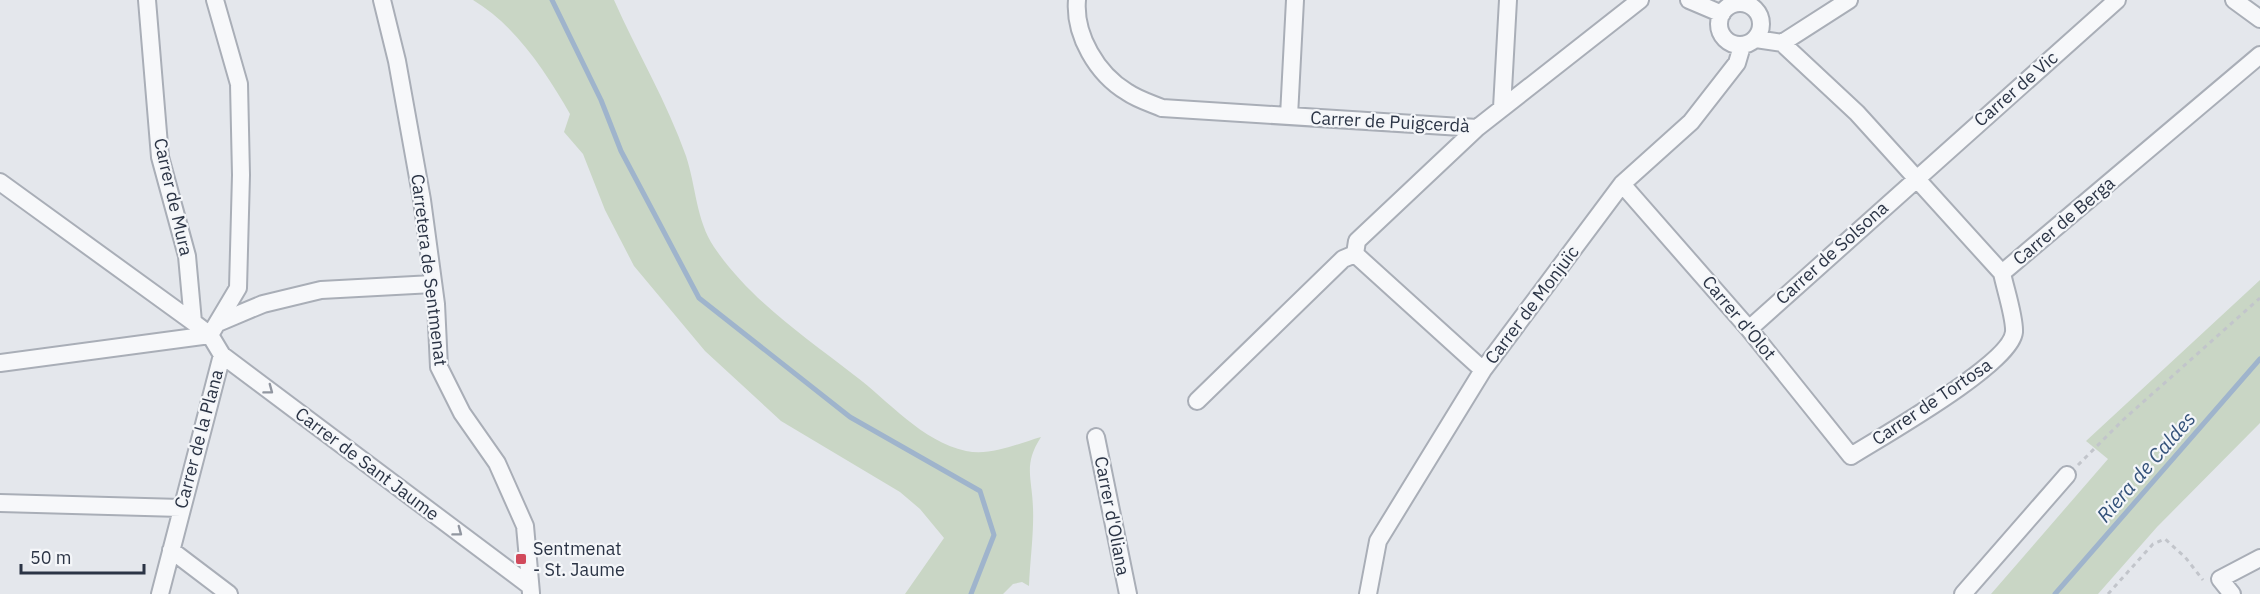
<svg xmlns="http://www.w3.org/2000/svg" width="2260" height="594" viewBox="0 0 2260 594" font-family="'IBM Plex Sans',sans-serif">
	<rect width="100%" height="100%" fill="#e4e7ec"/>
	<path fill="#c9d6c5" d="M473,0H614C637,52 667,102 686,156C696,186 696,220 714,247C750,300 804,336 854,375C889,401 921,441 966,451C991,456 1017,444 1041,437C1023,465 1032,477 1033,508C1034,533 1030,561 1029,586L1022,582L1013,584L1003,594H905L944,538L920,509L900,492L781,421L705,351L634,266L605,210L583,154L564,132L570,114C546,72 515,25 473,0Z
		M2260,280V423L2157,527L2098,594H1991L2108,459L2086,441Z"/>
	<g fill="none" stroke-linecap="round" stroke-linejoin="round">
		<path stroke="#9fb4cc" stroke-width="5" d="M552,0L601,100L621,151L699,298L850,417L980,491L994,535L971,594
			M2055,594L2260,359"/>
		<defs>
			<path id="street" d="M147,0L160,157L187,256L193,322
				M382,0L397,61L422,200L436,304L439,367L462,413L497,463L525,526L531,593
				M1077,0C1074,35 1097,74 1127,92C1137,99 1150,103 1162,108L1477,128L1640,0
				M1689,0L1722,14
				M2234,0L2260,19
				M1719 24a21 21 0 1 1 42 0a21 21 0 1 1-42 0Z
				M1756,39L1782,43L1849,0
				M1782,43L1857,113L2002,273
				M1502,108L1508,0
				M1289,116L1295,0
				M1477,128L1357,241L1355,254L1483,370
				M0,182L193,322L210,335L222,355L530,586
				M1622,184L1749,329L1851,456C1881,437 2011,364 2014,332C2015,318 2005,288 2002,273
				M2002,273L2260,55
				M220,322L263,304L321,290L433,284
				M1749,329L2117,0
				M0,363L210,335L238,288L241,175L239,84L215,0
				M1197,401L1343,259L1355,254
				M1096,437L1128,594
				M0,503L181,508
				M171,550L229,594
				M160,594L222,355
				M1368,594L1378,541L1483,370L1622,184L1691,122L1737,63L1742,46
				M1963,594L2067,475
				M2232,594L2220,579L2260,558"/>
		</defs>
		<use href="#street" stroke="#a9aeb7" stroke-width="20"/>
		<path stroke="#c2c5cb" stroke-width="3" stroke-dasharray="4.5 4.5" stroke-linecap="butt" d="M2078,465L2123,420L2260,298
			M2108,594L2153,544L2165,539L2185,557L2203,580"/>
		<use href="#street" stroke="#f7f8fa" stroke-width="16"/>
	</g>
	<defs><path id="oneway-chevron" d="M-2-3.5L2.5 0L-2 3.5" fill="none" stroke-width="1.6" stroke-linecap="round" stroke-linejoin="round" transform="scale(1.5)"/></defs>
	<g stroke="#9196a0">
		<use href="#oneway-chevron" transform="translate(269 390) rotate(37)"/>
		<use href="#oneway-chevron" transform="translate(458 532) rotate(37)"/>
	</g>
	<rect fill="#d1495b" stroke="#f4f6f9" stroke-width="2" x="515" y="553" width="12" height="12" rx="3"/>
	<g text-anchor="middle" stroke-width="4.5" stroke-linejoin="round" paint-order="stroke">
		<g font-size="18" fill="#2b3445" stroke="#f4f6f9">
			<text transform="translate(2016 89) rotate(-41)" y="6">Carrer de Vic</text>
			<text transform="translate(1390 122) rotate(3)" y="6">Carrer de Puigcerdà</text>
			<text transform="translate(173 197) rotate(77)" y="6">Carrer de Mura</text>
			<text transform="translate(2064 221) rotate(-40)" y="6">Carrer de Berga</text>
			<text transform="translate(1832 253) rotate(-42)" y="6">Carrer de Solsona</text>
			<text transform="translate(429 270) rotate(83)" y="6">Carretera de Sentmenat</text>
			<text transform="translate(1532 305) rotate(-53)" y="6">Carrer de Monjuïc</text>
			<text transform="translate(1739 318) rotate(50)" y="6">Carrer d'Olot</text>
			<text transform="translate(1932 402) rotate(-34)" y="6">Carrer de Tortosa</text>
			<text transform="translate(199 439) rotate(-75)" y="6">Carrer de la Plana</text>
			<text transform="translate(367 464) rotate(37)" y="6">Carrer de Sant Jaume</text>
			<text transform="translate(1112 516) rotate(79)" y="6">Carrer d'Oliana</text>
		</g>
		<g font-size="18" fill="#2b3445" stroke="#f4f6f9" text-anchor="start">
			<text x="533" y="555">Sentmenat<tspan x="533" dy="21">- St. Jaume</tspan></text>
		</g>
		<g font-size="20" font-style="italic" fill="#34527a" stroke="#f4f6f9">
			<text transform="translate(2146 467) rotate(-49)" y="7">Riera de Caldes</text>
		</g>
	</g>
	<path d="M21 564v9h123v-9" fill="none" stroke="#2b3445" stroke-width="3"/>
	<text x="30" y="564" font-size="18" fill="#2b3445" stroke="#f4f6f9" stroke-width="4.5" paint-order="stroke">50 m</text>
</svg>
